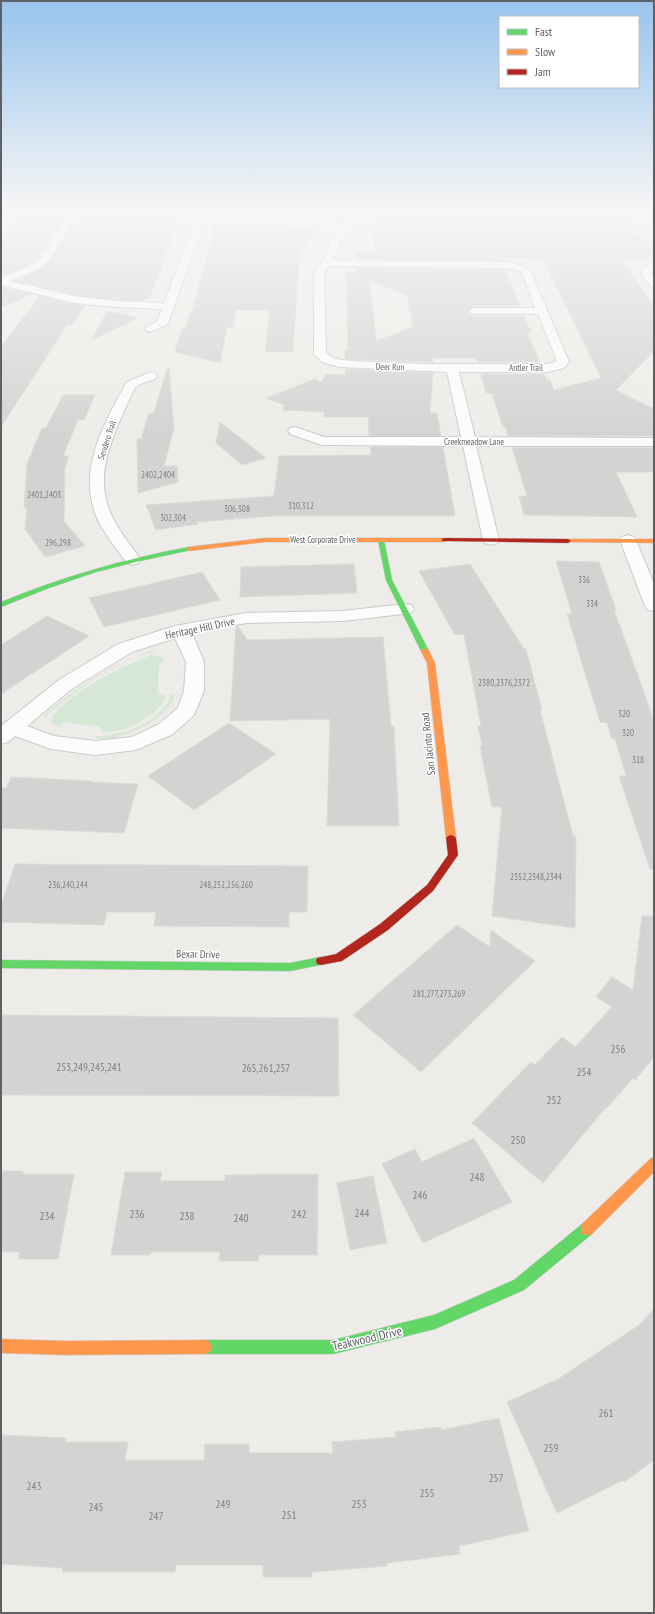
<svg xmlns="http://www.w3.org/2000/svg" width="655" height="1614" viewBox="0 0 655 1614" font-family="'PT Sans Narrow',sans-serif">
	<rect width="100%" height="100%" fill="#edece8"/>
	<path fill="#d6e8d5" d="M151,651L157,652C121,656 77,691 49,713L45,719L43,716C75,688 110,665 151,651Z
		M151,655L162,657L165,662L159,664L158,694L166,696C163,710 138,724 125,729C118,731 109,731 102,732L100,727L63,722L60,727L51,723C55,698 128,664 151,655Z
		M172,694H175C170,716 137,732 117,737C111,739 103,739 96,739V736C125,735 159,724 172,694Z"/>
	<path fill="#d3d3d1" stroke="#dcdbd8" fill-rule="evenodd" d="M23,211H181V213L82,212L67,217L62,221L37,260L21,269L1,276V237Z
		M217,211H283L277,217L243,214L217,213Z
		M393,211H618L636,235H641L654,251V256L622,260L654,306V351L616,390L654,409V436H508L506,427H503L492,393H486L481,374H544L547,380H550L554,390L601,378L543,259L530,258H501L502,260L357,259L356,252H370V251H375L373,222Z
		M82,222H178L150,297L142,301L116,300L74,295L15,281L35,272L50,262L71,226L74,223Z
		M214,222L316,229L304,249H300L293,352H265L270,310H236L233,327H227L220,363L175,352L182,328L185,329L191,311H192L208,255L212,237L211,233Z
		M357,268L506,270L520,306H473L467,312L473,316H524L531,332H527L540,362H478L476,358H433V362L345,359V351L348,349L346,272H357ZM370,281L407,295L413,327L376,341Z
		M1,287L32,294L1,308Z
		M40,296L74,304L85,306L71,326L67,325L1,427V347Z
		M107,311L138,318L92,340Z
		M167,368H169L174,428L164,466H177L178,482L138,493L137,439H141L149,413H154Z
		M345,369L433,373L430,413H437L441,436H369L368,417H324V412L283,410L284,405L266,398L315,379L322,382L326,374L346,375Z
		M63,395H95L84,420H78L63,456H69L65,467L64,521L85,546L45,557L25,529L27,508H24L27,464L42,428H46Z
		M220,422L266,458L242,465L216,443Z
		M370,447H443L455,516H273L197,522L198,524L156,530L146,505L274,496L279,456L371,455Z
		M512,448H654V472H616L637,517L524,515L519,496H527Z
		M556,561L599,562L616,610H614L647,701L654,723V869H650L619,776H626L615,739H612L607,723L600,722L567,614H572Z
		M354,564L357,593L240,597L241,567Z
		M470,564L524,649H526L542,710H540L573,836L576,837L575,928L492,916L502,807H492L480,746H482L478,726H481L464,634L455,635L419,571Z
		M202,572L220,600L104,627L89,598Z
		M47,616L89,636L1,694V645Z
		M236,626H238L247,640L383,637L391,726H394L399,826H327L330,719L230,721Z
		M229,723L276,754L194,810L148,776Z
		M11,777L90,781V782L138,784L124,833L1,828V788H6Z
		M15,864L308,866L307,912H289V927L154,926L156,912H107L104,925L1,922V906Z
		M642,916H654V1057L635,1080L633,1078L607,1108L606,1107L543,1183L472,1123L531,1062L535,1065L562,1037L575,1047L612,1007L596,997L612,977L633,990Z
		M457,925L490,947L491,930L535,961L421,1072L353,1015Z
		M1,1015L338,1018L339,1096L1,1095Z
		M474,1138L512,1202L423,1243L382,1164L415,1149L422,1162Z
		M1,1171H23V1174H74L58,1259H18L20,1252H1Z
		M125,1172H162L160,1181H225V1175L318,1174L317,1255H259L258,1261H219L220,1252H151L150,1255H111Z
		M373,1176L387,1243L350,1250L337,1183Z
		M654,1309V1460L624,1482L623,1480L557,1513L507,1402L558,1379L639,1325Z
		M499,1418L529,1531L459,1546L460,1554L387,1563V1566L312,1572V1577H263V1565H176L175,1572H62L63,1568L1,1564V1435L66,1438L65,1442H128L125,1460H204L205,1444H249V1453H333L332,1442L396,1437L395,1432L440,1427L441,1430Z"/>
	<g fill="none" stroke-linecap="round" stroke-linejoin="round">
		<defs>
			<path id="street" d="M362,211H373L352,224L347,229L341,238L339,250L332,260L504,262L523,266L531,272L569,362L564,368L548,372H459L475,437L654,438V446H476L499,540L497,543L491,545L485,543L483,540L463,446L322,445L290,434L288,431L290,428L295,427L324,437H461L447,372L340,367L322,362L314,354V273L329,250L331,238L338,229L243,221L205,220L168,323L166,325L150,332L144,329L157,321L162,309L116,307L74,303L1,285V278L22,270L38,261L42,257L63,222L67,218L82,214L243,215L342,224L346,220ZM82,220H196L164,303L116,301L74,296L10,281L34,271L49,261L70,225L73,222ZM328,266L500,268L514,269L522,273L535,308H473L468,311L473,314H538L557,361L548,364H424L353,361L335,359L326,353L324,273Z
				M654,264V270L651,273L654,277V287L650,286L641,273L645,266Z
				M151,372L155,373L157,376L155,379C150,381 140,383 136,387C132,392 129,401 126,407C113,435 97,471 107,503C113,525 129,542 141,560L139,563L133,565L127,563C117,549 104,534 97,518C77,471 103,426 125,385L127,382Z
				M628,535L634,537L636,540L654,584V611L648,610L645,606L620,540L622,537Z
				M405,604L411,605L414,609L411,613L343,621L246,623L192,633L204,662V691L194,715L173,734L136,750L95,755L51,749L15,736L8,742L1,744V726L59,680L118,644L175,626L246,613L343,611ZM175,638L186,662L184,691L178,708L159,724L132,737L95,741L54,736L27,726L73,688L132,652Z"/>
			<path id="fast" d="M381,538L384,540L392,580L429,651L428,653H425L421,651L386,580L378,540Z
				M189,547L192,549L191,550L140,561L96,572L49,588L1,607V602C62,577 124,559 189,547Z
				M321,957L325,958L326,961L325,964L290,971L1,968V960L290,963Z
				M587,1223L592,1224L593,1229L592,1234L524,1290L435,1329L333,1354H205L200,1352L198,1347L200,1342L205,1340H333L434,1315L514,1280L582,1224Z"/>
			<path id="slow" d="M265,538H444L447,540L444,542H265L189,551L186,549L189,547Z
				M568,539H654V543L566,542L565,541Z
				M422,649H428L435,663L456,838L454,840H448L446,838L427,663L421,651Z
				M654,1157V1172L592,1234L587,1235L582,1234L581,1229L582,1224L650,1159Z
				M1,1339L65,1341L205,1340L210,1342L212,1347L210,1352L205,1354L65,1355L1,1353Z"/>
			<path id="jam" d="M444,538L568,539L571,541L568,543L442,541V539Z
				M451,835L454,836L456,838L458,855L433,891L388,930L342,961L321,965L317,964L316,961L317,958L336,954L380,924L427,885L448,855L446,838L448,836Z"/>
		</defs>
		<use href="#street" stroke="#c9caca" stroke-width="2"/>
		<use href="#fast" stroke="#c8c8c8" stroke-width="1"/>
		<use href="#slow" stroke="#c8c8c8" stroke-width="1"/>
		<use href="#jam" stroke="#c8c8c8" stroke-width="1"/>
		<use href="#street" fill="#fcfcfc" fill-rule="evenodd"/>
		<use href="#fast" fill="#63d668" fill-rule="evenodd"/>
		<use href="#slow" fill="#ff974d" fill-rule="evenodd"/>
		<use href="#jam" fill="#b3261e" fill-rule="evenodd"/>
	</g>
	<linearGradient id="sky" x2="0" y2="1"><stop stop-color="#98c4ed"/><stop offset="0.48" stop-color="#f7f6f5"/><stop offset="1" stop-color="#f7f6f5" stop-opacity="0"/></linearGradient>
	<rect width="655" height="437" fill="url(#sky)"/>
	<g text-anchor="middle" stroke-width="3" stroke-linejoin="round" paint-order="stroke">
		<g font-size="9" fill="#5d6165" stroke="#fff">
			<text transform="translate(390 367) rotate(2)" y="3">Deer Run</text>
			<text x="526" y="371">Antler Trail</text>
			<text transform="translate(107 440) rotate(-72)" y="3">Sendero Trail</text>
			<text x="474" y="445">Creekmeadow Lane</text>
			<text x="323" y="543">West Corporate Drive</text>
		</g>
		<g font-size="9" fill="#7c7f81">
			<text x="158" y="478">2402,2404</text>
			<text x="44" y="498">2401,2403</text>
			<text x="301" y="509">310,312</text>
			<text x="237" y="512">306,308</text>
			<text x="173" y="521">302,304</text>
			<text x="58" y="546">296,298</text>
			<text x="584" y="583">336</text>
			<text x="592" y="607">334</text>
			<text x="504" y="686">2380,2376,2372</text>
			<text x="624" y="717">320</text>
			<text x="628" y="736">320</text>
			<text x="638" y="763">318</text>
			<text x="536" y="880">2352,2348,2344</text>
			<text x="68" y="888">236,240,244</text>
			<text x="226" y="888">248,252,256,260</text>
			<text x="439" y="997">281,277,273,269</text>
		</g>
		<g font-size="11" fill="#5d6165" stroke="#fff">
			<text transform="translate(200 628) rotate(-12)" y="4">Heritage Hill Drive</text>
			<text transform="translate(428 744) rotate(-96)" y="4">San Jacinto Road</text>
			<text transform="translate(198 954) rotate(1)" y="4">Bexar Drive</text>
		</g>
		<g font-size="11" fill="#7c7f81">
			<text x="618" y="1053">256</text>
			<text x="89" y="1071">253,249,245,241</text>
			<text x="266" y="1072">265,261,257</text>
			<text x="584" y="1076">254</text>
			<text x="554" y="1104">252</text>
			<text x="518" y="1144">250</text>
			<text x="477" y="1181">248</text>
			<text x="420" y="1199">246</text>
			<text x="362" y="1217">244</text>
			<text x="137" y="1218">236</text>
			<text x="299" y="1218">242</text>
			<text x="47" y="1220">234</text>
			<text x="187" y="1220">238</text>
			<text x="241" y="1222">240</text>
			<text x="606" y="1417">261</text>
			<text x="551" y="1452">259</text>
			<text x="496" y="1482">257</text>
			<text x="34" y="1490">243</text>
			<text x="427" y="1497">255</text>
			<text x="223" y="1508">249</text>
			<text x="359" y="1508">253</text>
			<text x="96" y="1511">245</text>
			<text x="289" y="1519">251</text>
			<text x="156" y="1520">247</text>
		</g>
		<g font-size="13" fill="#5d6165" stroke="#fff">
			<text transform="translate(367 1338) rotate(-13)" y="5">Teakwood Drive</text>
		</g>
	</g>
	<rect width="655" height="1614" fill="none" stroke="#5d6165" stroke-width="4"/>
	<rect x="499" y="16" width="140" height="72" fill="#ffffff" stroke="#bec0c1"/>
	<rect x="507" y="29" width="20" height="6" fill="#63d668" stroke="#bec0c1"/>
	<text x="535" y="36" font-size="12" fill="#5d6165">Fast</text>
	<rect x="507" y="49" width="20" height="6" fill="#ff974d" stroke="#bec0c1"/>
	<text x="535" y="56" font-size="12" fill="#5d6165">Slow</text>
	<rect x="507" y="69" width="20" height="6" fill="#b3261e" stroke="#bec0c1"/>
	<text x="535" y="76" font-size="12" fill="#5d6165">Jam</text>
</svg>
